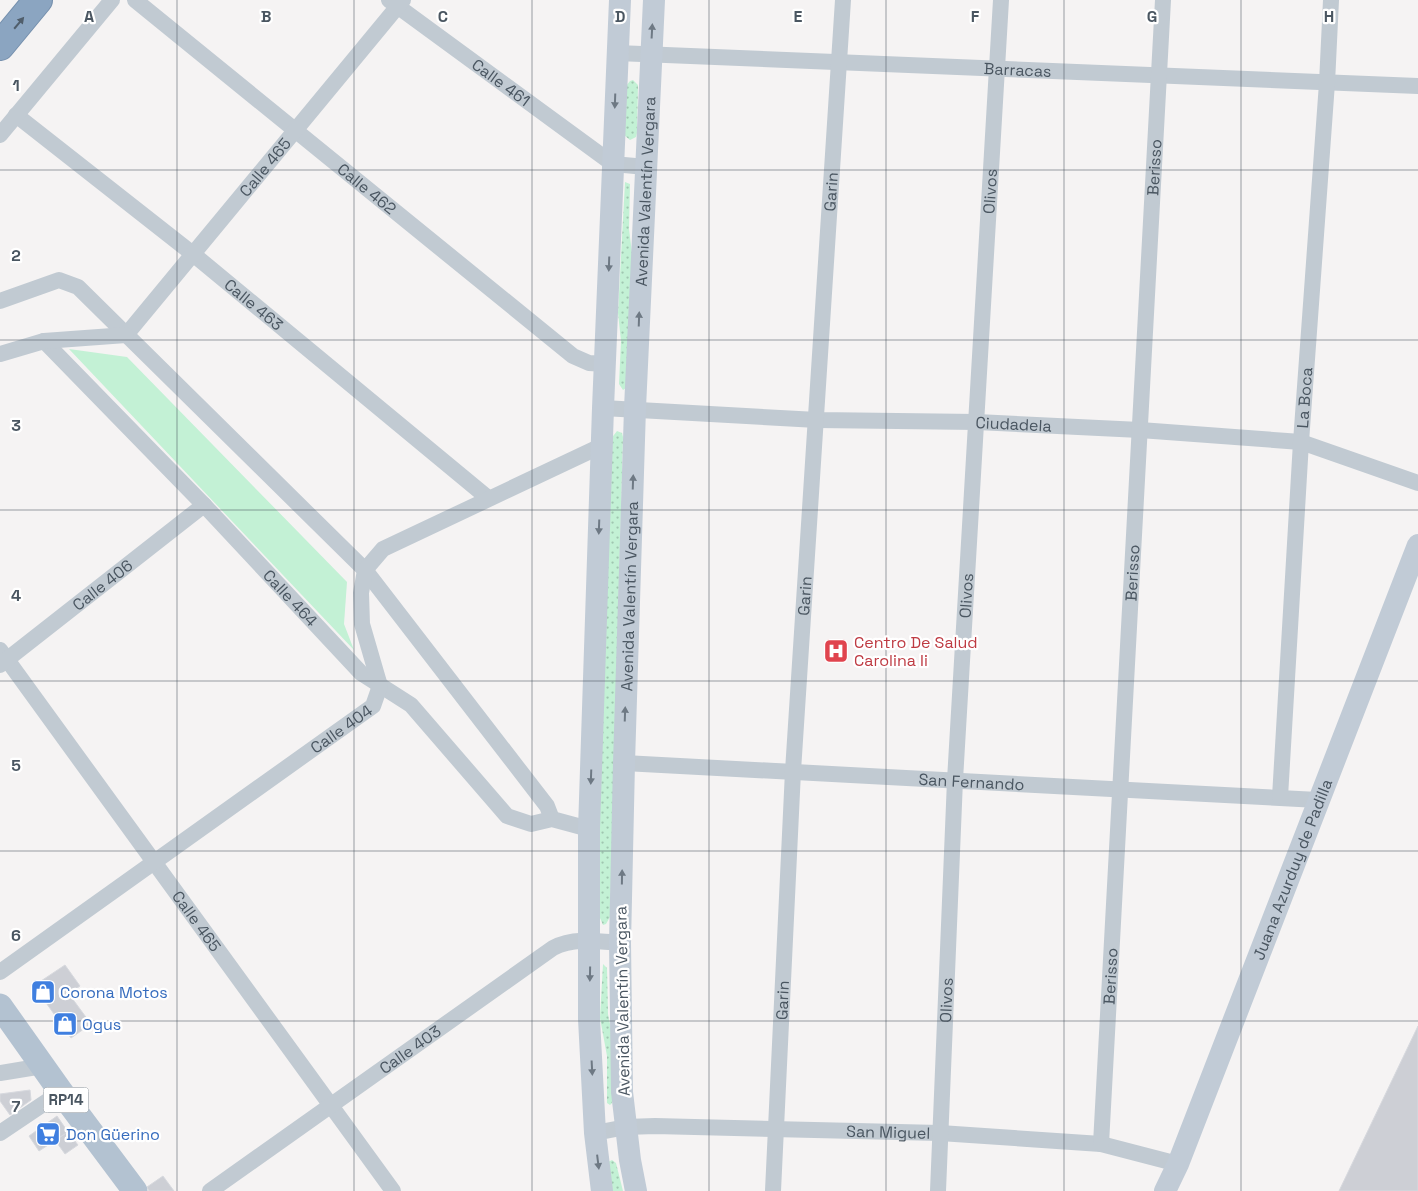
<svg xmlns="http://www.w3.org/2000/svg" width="1418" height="1191" viewBox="0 0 1418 1191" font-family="'Space Grotesk',sans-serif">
	<defs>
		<pattern id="grass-dots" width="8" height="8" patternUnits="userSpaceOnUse" patternTransform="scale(1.25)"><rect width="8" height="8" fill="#c3f1d5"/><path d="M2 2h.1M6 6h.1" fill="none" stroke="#a0c6b0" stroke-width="1.8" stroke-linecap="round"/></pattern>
	</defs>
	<rect width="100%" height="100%" fill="#f5f3f3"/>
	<path fill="url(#grass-dots)" d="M633,80L638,85L637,133L636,137L630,140L624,135L626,86L630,81Z
		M625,182L630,184L629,229L633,261L626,388L623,390L619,384L621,341L618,313Z
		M617,431L622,433L623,437L610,917L606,924L603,925L597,911L610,440Z
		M603,964L607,968L608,1014L613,1039L612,1103L610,1105L607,1103V1056L600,1018Z
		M612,1160L616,1163L623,1191H609L608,1162Z"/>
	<path fill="#c3f1d5" d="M69,349L127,357L347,582L344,624L354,650Z"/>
	<path fill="#cdcfd5" stroke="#d7d9de" d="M65,965L80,986L69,994L91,1024L71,1038L37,990L41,981Z
		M1418,1026V1191H1339Z
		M30,1090L31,1100L10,1115L0,1101V1094Z
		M57,1116L68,1132L39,1151L29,1136Z
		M68,1132L78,1145L65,1154L55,1140Z
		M163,1176L174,1191H149L147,1187Z"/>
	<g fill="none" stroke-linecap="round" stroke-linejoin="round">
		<defs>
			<path id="highway" d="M0,46L38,0"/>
		</defs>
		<use href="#highway" stroke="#7690ad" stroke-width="30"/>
		<g stroke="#c1cad2" stroke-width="16">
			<path id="s1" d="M135,0L573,356L589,363L605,364"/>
			<path id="s2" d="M389,0L613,164L646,167"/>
			<path id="s3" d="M617,53L1418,86"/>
			<path id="s4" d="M16,115L193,254L488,498"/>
			<path d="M0,135L112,0"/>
			<path d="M0,301L59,280L78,287L365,570L547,806L552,819"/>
			<path id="s5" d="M126,335L403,0"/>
			<path id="s6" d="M44,341L204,505L361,673L411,705L507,816L531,824L552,819L589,829"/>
			<path d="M0,354L44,341L126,335"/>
			<path id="s7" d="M603,408L817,420L977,422L1140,430L1301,442L1418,483"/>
			<path id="s8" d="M0,650L393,1191"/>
			<path id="s9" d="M0,665L204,505"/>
			<path id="s10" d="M624,763L1318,800"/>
			<path id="s11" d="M1280,797L1301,442L1327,83L1331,0"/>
			<path id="s12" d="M0,972L373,706L380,686L362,624L361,593L365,570L383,549L601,446"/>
			<path d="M0,1073L43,1066"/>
			<path d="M0,1133L61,1092"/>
			<path id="s13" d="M595,1133L626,1127L655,1126L940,1133L1101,1144L1178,1164"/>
			<path id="s14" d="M1101,1144L1163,0"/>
			<path id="s15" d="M210,1191L553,948C573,937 598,941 620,943"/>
			<path id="s16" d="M773,1191L793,771L843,0"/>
			<path id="s17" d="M938,1191L955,780L1001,0"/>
		</g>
		<g stroke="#c1cbd6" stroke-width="22">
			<path d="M602,1191L595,1133L589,1019V829L603,408L620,0"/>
			<path id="s18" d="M636,1191L630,1160L622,1092L620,943L624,763L635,408L654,0"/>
			<path id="s19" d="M1165,1191L1178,1164L1418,545"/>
		</g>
		<path stroke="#b3c2d1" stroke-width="25" d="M0,1006L61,1092L135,1191"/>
		<use href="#highway" stroke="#8ba5c1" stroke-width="28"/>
	</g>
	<defs><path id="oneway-solid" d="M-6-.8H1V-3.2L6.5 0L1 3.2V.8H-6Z" transform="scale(1.25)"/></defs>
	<use fill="#505e6b" href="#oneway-solid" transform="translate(19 23) rotate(-50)"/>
	<g fill="#6e7984">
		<use href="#oneway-solid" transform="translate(652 31) rotate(-87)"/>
		<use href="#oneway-solid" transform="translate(615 101) rotate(92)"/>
		<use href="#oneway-solid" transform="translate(609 264) rotate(92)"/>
		<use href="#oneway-solid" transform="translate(639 319) rotate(-88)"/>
		<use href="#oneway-solid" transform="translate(633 482) rotate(-88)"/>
		<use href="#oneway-solid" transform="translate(599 527) rotate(92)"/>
		<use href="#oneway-solid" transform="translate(625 714) rotate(-88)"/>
		<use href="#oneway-solid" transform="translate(591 777) rotate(92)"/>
		<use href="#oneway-solid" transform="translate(622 877) rotate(-89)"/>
		<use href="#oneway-solid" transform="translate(590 974) rotate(91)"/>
		<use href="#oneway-solid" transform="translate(592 1068) rotate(87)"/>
		<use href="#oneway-solid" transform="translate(598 1162) rotate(83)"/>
	</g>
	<path fill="none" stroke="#4a5661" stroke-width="1" stroke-opacity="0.55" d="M177,0V1191M354,0V1191M532,0V1191M709,0V1191M886,0V1191M1064,0V1191M1241,0V1191M0,170H1418M0,340H1418M0,510H1418M0,681H1418M0,851H1418M0,1021H1418"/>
	<defs>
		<symbol id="hospital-square" viewBox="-11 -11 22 22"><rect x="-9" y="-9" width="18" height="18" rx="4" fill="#e0444e" stroke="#fff"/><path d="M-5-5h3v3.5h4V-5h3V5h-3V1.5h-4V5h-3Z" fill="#fff"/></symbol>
		<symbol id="shop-square" viewBox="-11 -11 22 22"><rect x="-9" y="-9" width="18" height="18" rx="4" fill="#3f7fe0" stroke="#fff"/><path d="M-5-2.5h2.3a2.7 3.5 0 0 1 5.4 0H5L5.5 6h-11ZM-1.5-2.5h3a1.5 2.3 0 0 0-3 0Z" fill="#fff"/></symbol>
		<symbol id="supermarket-square" viewBox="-11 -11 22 22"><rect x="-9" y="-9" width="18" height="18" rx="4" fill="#3f7fe0" stroke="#fff"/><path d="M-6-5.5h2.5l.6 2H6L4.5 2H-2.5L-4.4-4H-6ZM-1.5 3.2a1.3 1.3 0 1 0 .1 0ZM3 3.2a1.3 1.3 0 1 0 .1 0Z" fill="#fff"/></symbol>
	</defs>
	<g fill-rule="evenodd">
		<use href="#hospital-square" x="822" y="637" width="28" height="28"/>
		<use href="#shop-square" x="29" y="978" width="28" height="28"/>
		<use href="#shop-square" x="51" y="1010" width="28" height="28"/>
		<use href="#supermarket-square" x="34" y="1120" width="28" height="28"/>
	</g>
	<g text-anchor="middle" stroke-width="4.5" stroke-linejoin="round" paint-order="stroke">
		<rect fill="#fff" stroke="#808990" stroke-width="1" x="43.5" y="1087.5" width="45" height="25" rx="4"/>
		<g font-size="15" font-weight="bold" fill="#4a5661">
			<text x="66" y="1105">RP14</text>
		</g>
		<g font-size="16" fill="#4a5661" stroke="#fff">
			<text dy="6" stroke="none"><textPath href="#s3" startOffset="401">Barracas</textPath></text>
			<text dy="6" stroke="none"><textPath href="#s2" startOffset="139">Calle 461</textPath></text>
			<text dy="6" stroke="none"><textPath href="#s5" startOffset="218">Calle 465</textPath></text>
			<text dy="6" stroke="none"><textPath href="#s14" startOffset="978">Berisso</textPath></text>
			<text dy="6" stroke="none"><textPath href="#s1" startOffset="299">Calle 462</textPath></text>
			<text dy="6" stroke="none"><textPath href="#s18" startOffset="1001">Avenida Valentín Vergara</textPath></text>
			<text dy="6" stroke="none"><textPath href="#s16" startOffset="1001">Garin</textPath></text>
			<text dy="6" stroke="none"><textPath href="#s17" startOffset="1001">Olivos</textPath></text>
			<text dy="6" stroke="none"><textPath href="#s4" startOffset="304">Calle 463</textPath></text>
			<text dy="6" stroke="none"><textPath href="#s11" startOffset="400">La Boca</textPath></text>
			<text dy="6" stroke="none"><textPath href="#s7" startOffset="411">Ciudadela</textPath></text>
			<text dy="6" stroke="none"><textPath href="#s14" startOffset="572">Berisso</textPath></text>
			<text dy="6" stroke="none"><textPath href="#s9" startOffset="130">Calle 406</textPath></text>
			<text dy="6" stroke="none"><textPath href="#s16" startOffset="596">Garin</textPath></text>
			<text dy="6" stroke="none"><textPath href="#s17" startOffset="596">Olivos</textPath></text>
			<text dy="6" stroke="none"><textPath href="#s18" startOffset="596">Avenida Valentín Vergara</textPath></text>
			<text dy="6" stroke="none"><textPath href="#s6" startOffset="356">Calle 464</textPath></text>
			<text dy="6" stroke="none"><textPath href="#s12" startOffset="419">Calle 404</textPath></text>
			<text dy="6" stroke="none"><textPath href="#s10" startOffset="348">San Fernando</textPath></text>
			<text dy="6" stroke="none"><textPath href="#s19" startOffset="346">Juana Azurduy de Padilla</textPath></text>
			<text dy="6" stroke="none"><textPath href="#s8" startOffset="335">Calle 465</textPath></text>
			<text dy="6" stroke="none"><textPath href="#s14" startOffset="168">Berisso</textPath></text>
			<text dy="6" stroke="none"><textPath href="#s16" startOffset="191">Garin</textPath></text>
			<text dy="6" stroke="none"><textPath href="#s17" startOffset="191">Olivos</textPath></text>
			<text transform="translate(622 1001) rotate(-91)" y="6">Avenida Valentín Vergara</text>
			<text dy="6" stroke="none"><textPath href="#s15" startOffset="245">Calle 403</textPath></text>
			<text dy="6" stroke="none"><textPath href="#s13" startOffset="294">San Miguel</textPath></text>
		</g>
		<g font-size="16" fill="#be3a42" stroke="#fff" text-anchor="start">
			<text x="854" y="648">Centro De Salud<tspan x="854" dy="18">Carolina Ii</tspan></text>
		</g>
		<g font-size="16" fill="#366cbe" stroke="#fff" text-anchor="start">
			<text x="60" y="998">Corona Motos</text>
			<text x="82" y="1030">Ogus</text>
			<text x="66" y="1140">Don Güerino</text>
		</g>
	</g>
	<g font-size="16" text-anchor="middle" font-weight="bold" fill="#4a5661" stroke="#fff" stroke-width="4.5" stroke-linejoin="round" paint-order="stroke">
		<text x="89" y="22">A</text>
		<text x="266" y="22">B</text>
		<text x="443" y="22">C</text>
		<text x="620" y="22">D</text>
		<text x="798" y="22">E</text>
		<text x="975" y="22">F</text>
		<text x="1152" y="22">G</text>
		<text x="1329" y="22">H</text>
		<text x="16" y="91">1</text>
		<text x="16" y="261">2</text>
		<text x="16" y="431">3</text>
		<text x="16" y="601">4</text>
		<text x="16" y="771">5</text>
		<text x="16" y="941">6</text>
		<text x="16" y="1112">7</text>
	</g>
</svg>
